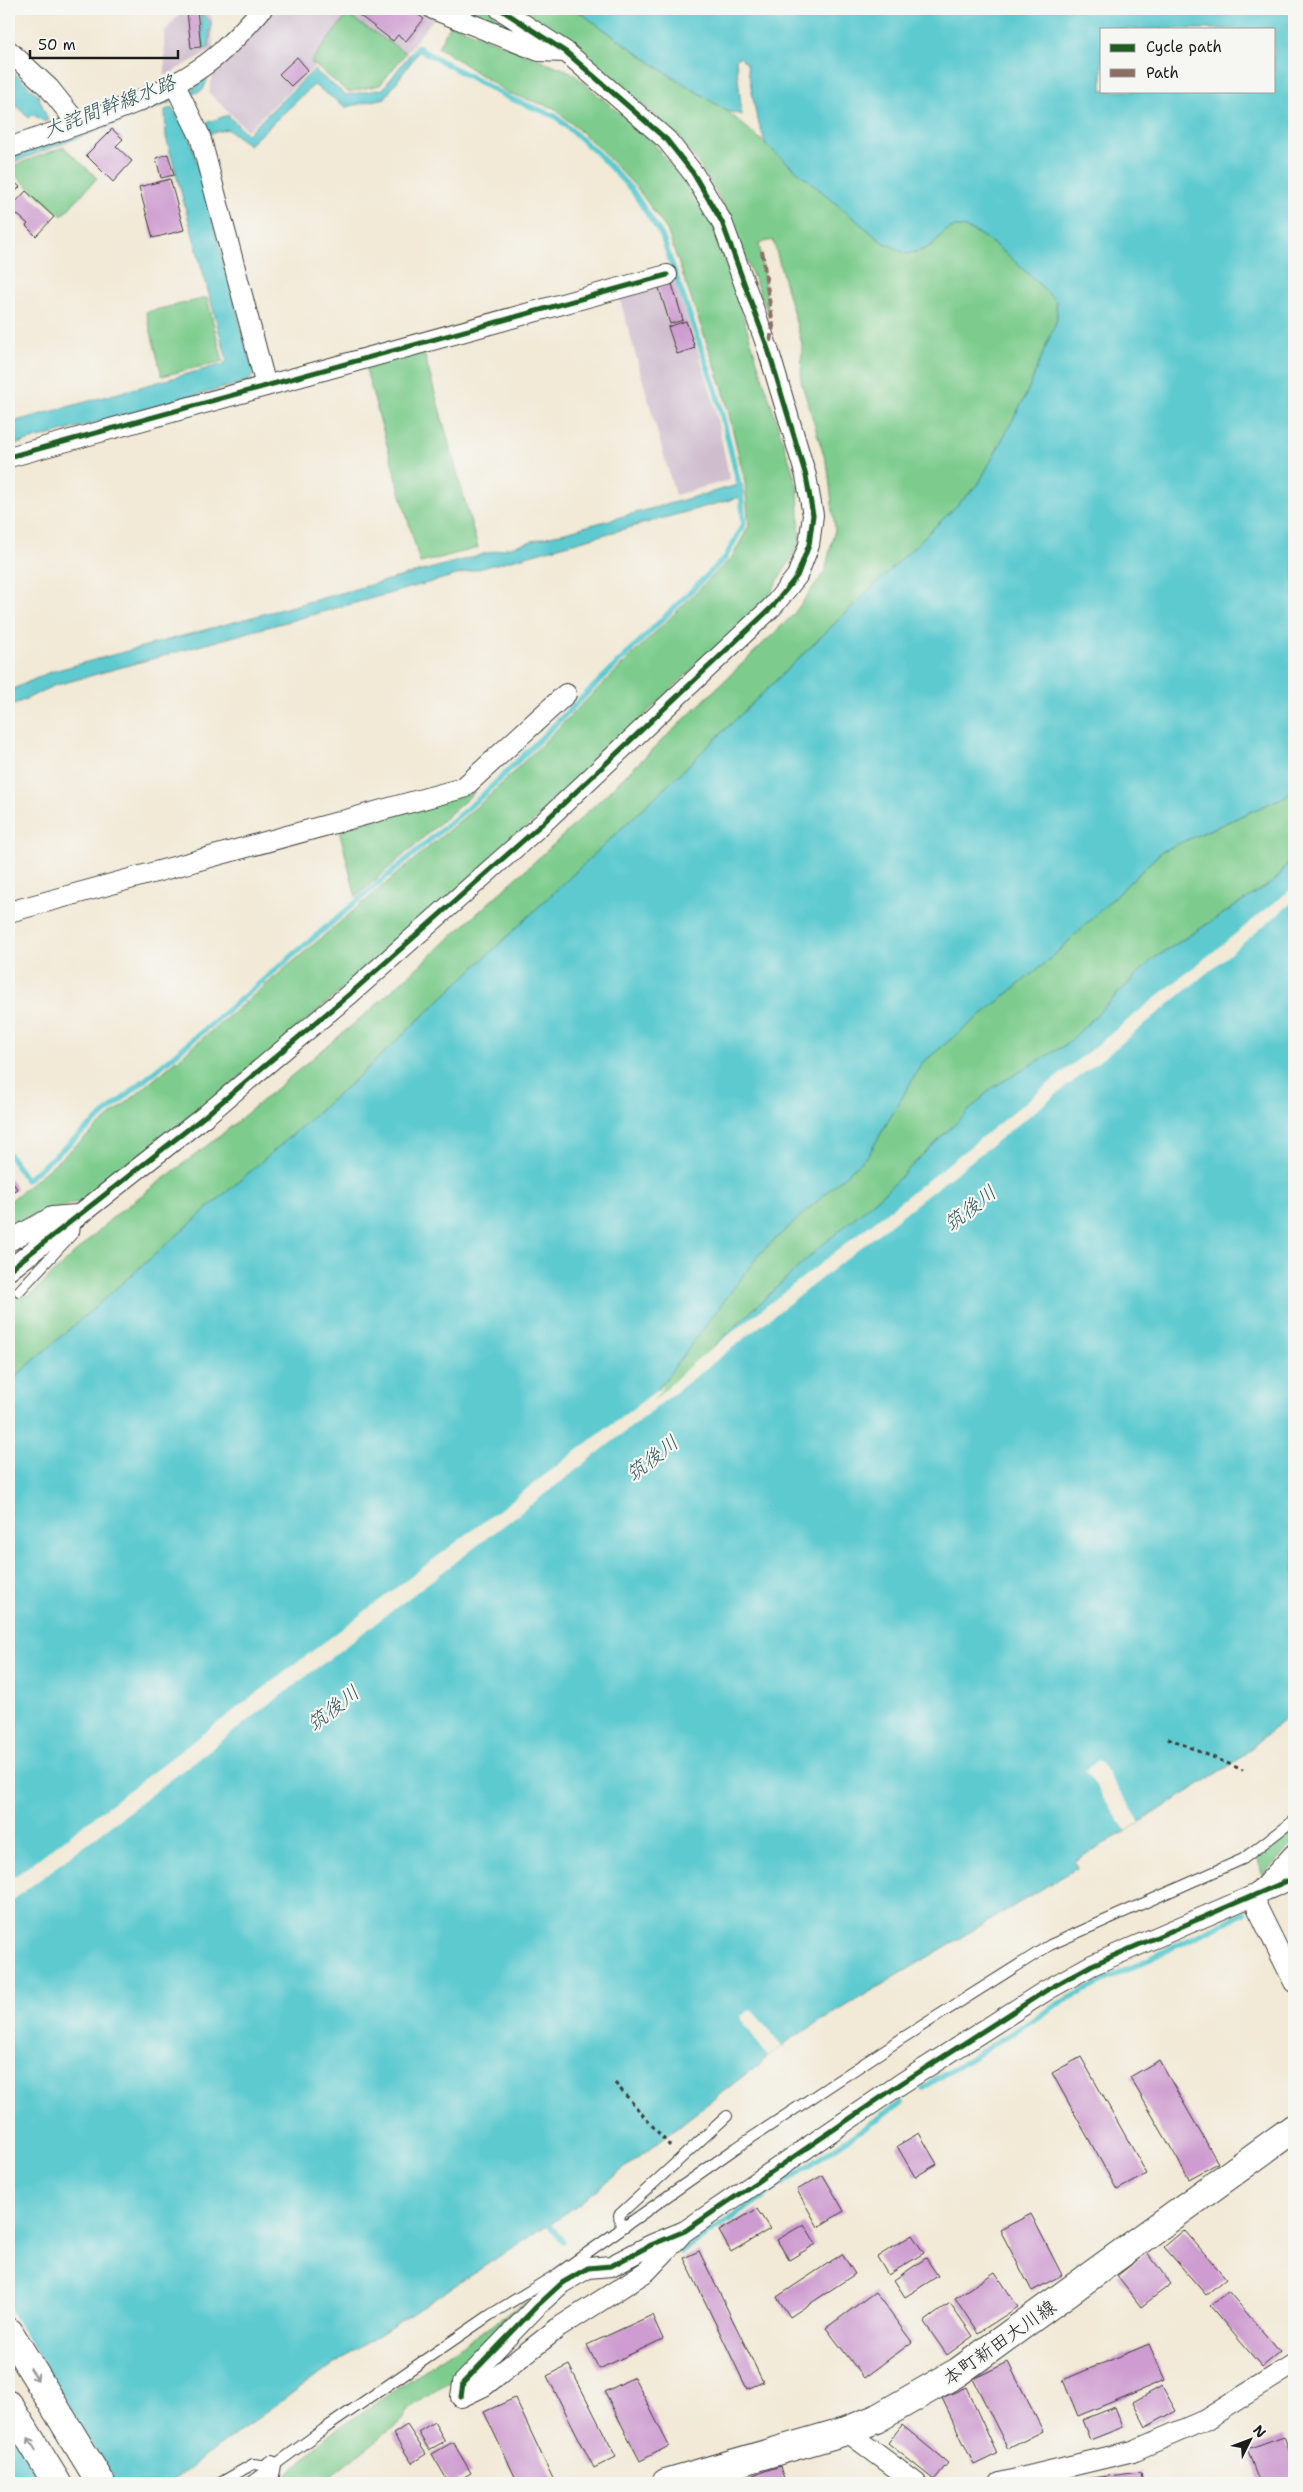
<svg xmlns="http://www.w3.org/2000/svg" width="1303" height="2492" viewBox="0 0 1303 2492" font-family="'Shantell Sans','Klee One',sans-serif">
	<rect width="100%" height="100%" fill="#f6f6f2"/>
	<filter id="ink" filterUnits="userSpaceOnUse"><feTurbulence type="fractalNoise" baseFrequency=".02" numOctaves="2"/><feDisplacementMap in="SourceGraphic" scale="10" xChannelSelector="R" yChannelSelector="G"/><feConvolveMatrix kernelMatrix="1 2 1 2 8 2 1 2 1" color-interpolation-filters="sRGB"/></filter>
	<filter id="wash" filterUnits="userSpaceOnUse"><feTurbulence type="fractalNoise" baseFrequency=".0096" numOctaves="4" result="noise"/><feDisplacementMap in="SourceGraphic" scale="20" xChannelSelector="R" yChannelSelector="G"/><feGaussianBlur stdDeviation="1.12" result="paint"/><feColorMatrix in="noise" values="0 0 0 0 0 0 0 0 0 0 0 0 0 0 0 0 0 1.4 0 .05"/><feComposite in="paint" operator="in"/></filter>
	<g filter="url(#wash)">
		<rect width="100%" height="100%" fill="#f2e9d6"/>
		<path fill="#cfbdce" d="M184,9H203L212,17L213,49L165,76L164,32Z
			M270,9H423L435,17L406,53L347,15L311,62L316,66L247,130L209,93L214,67Z
			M675,281L712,395L730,480L675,495L619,296Z"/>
		<path fill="#7dcc8d" stroke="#4c7454" d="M451,9H488L526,34Z
			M514,9H575L665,72L727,111L881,241L907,254C913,252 920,251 926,249C937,244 941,229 956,227C982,224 1038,284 1056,301L1057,319L1025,397L978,485L671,782L355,1080L9,1382V1291L29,1296L113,1217L221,1135L369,1011L554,844L793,615L825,571L835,529L828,469L801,381L802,344L773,240L759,243L769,315L725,208L696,159L649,110L569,45Z
			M347,15L406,53L380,85L348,92L311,62Z
			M451,24L571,72L651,140L711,217L798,488L800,543L769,596L534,821L342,990L196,1114L84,1200L40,1214L9,1232V1202L488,797L732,557L749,526L745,482L723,389L667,230L637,188L599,148L554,108L508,93L438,47Z
			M64,147L97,178L62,216L9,170V167Z
			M207,298L223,361L162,376L146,312Z
			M423,350L478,548L420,563L365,366Z
			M1294,789V854L1276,880L1153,959L1067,1044L992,1088L886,1191L819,1248L632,1423L760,1253L869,1154L922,1063L1050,959L1162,851L1284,797Z
			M475,792L356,897L339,829Z
			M1294,1830V1843L1263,1876L1257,1857Z
			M536,2295L458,2375L406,2411L404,2419L322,2483H279L330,2434Z"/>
		<path fill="#5dcad0" stroke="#3c7376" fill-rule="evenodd" d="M575,9H1294V789L1284,797L1162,851L1050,959L922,1063L869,1154L760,1253L635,1420L819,1248L886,1191L992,1088L1067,1044L1153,959L1276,880L1294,854V1711L1235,1762L1126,1831L1074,1861L1077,1868L791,2039L572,2209L313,2378L169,2483H9V1382L355,1080L671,782L978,485L1025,397L1057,319L1056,301C1038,284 982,224 956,227C941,229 937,244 925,249C920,251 913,252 907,254L881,241L766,145L756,114L747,64L740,57L736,59L742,115L727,111L665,72ZM1102,29H1274V91H1102Z
			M200,13L211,22L209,48H203Z
			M417,45L422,47L385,98L346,107L314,85L249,145L227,129L209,134L206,123L228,115L247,134L314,70L346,95L383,89Z
			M9,68L38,95L48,120L45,122L32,114L29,118L9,99Z
			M202,76L208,77L203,90L9,164V157L195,88Z
			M172,108L189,134L254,374L249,381L9,446V423L224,364L227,360L166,137L165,110Z
			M742,484L744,496L53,686L9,707V691L50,672Z"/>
		<path fill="#f2e9d6" d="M1294,887V901L1117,1047L571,1474L9,1903V1881L664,1385L652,1402L692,1364L952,1161Z
			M1099,1760L1140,1822L1126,1831L1085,1770Z
			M751,2009L782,2046L768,2057L740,2017Z
			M9,2309L115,2483H47L9,2422Z"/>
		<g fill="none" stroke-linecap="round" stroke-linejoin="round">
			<path stroke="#5dcad0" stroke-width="5.5" d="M9,1154L26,1180L482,796L725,558L744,524L741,492L716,391L662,236L632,190L598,154L555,116L509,98L417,48
				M923,2088L1065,2000L1244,1913
				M544,2218L563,2242
				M681,2252L901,2103"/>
		</g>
		<g id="blocks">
			<path fill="#ce9cd0" d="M351,9H410L424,19L406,41L398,35L393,41Z
				M197,11L201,47L191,48L187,12Z
				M297,57L308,70L291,86L279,74Z
				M112,129L123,139L116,146L132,161L113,182L86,155Z
				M168,154L174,175L161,178L156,158Z
				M9,177L20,187L9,198Z
				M170,179L184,230L153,238L139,187Z
				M26,191L54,217L36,236L26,226L28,224L10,208Z
				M672,284L683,320L670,324L659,288Z
				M686,321L695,348L677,354L668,327Z
				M9,1177L17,1189L9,1194Z
				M1081,2057L1147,2174L1117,2190L1052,2073Z
				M1159,2060L1218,2163L1189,2179L1130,2077Z
				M919,2133L937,2164L915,2177L897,2146Z
				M823,2175L844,2211L818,2227L797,2190Z
				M757,2209L770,2229L731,2252L719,2231Z
				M1031,2214L1062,2275L1032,2291L1000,2230Z
				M804,2224L816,2244L789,2260L777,2240Z
				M1184,2230L1226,2278L1206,2295L1164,2247Z
				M912,2235L924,2253L888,2275L877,2257Z
				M699,2251L763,2382L747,2389L684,2258Z
				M1147,2252L1171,2284L1141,2307L1117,2276Z
				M842,2254L855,2274L790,2317L777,2297Z
				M926,2258L938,2276L905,2297L894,2280Z
				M995,2272L1018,2307L978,2333L955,2298Z
				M1228,2291L1280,2352L1262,2367L1210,2306Z
				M875,2292L912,2342L864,2378L826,2328Z
				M950,2303L973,2336L947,2355L924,2322Z
				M652,2315L663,2339L599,2369L587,2345Z
				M1149,2344L1165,2380L1078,2416L1063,2380Z
				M1008,2362L1043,2431L1008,2449L973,2379Z
				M569,2365L616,2457L594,2468L547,2376Z
				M634,2377L669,2446L640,2461L605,2392Z
				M1162,2386L1176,2411L1146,2427L1133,2402Z
				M966,2387L997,2454L974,2465L942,2398Z
				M515,2398L555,2483H518L484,2412Z
				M1115,2407L1123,2427L1090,2440L1082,2420Z
				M434,2422L445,2441L429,2450L418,2432Z
				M407,2425L426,2454L412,2463L393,2434Z
				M902,2425L948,2463L934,2480L888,2443Z
				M1284,2436L1294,2465V2483H1260L1247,2449Z
				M453,2442L471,2473L454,2483H449L432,2454Z
				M780,2466L785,2483H752L750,2476Z
				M1141,2472L1143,2483H1085L1084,2479Z"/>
		</g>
	</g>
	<g filter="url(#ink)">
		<use href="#blocks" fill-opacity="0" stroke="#3c3b38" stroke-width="1"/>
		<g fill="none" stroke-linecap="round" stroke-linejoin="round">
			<defs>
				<path id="lane" d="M19,1291L74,1232L76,1219
					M621,2228L619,2215L727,2116
					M220,2483L253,2464L271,2466
					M250,2483L324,2429L490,2315L557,2274L736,2148L901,2039L1050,1945L1243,1859L1294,1820"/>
				<path id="street" d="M433,9L539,51L566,52
					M9,51L49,88L77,123
					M174,83L200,136L266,386
					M9,148C73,125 161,101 214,58C232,43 247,26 262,9
					M9,457L667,275
					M9,912L463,788L566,694
					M9,1241L52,1217L77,1215
					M9,1270L205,1116L351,993L543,823L773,606L797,576L809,545L813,515L806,476L768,349L722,222L693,173L667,140L566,52L500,9
					M1294,1854L1256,1895L1257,1907L1294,1982
					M461,2397L463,2383L537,2306L562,2283L588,2268L611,2266L651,2245L685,2231L902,2083L1047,1990L1092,1965L1294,1878
					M461,2397L484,2386L558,2328L647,2271L681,2235
					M846,2431L916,2483
					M267,2483L271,2466
					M1000,2483L1133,2451L1205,2420L1294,2364"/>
				<path id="secondary" d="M666,2483L846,2431L876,2419L958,2372L1294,2128"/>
				<path id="highway" d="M9,2332L101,2483
					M9,2405L57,2483"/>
			</defs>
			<use href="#lane" stroke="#3c3b38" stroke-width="12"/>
			<use href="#street" stroke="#3c3b38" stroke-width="22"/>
			<use href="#secondary" stroke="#3c3b38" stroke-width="30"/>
			<use href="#highway" stroke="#3c3b38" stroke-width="30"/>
			<path stroke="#3c3b38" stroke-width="3" stroke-dasharray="4 4" stroke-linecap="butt" d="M1168,1738L1243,1770
				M615,2083L670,2146"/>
			<use href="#lane" stroke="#fff" stroke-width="10"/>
			<use href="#street" stroke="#fff" stroke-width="20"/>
			<use href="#secondary" stroke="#fff" stroke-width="28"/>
			<use href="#highway" stroke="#fff" stroke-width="28"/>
			<path stroke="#8d6e63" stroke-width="4" stroke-dasharray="8 4" stroke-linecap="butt" d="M762,251L773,326L769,346"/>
			<defs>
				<path id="cycleway" d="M9,457L667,275
					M9,1270L205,1116L351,993L543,823L773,606L797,576L809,545L813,515L806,476L768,349L722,222L693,173L667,140L566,52L500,9
					M461,2397L463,2383L537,2306L562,2283L588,2268L611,2266L651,2245L685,2231L902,2083L1047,1990L1092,1965L1294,1878"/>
			</defs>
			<use href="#cycleway" stroke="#f6f6f2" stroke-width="8"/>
			<use href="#cycleway" stroke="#1b5e20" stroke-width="5"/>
		</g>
		<defs><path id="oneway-shaft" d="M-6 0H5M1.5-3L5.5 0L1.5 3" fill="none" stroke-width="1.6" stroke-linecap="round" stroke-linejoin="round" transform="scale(1.25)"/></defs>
		<g stroke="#999">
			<use href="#oneway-shaft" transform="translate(34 2374) rotate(58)"/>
			<use href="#oneway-shaft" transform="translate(32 2444) rotate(-121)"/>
		</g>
	</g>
	<g text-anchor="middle" stroke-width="4.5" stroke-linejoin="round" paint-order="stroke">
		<g font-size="19" fill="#1c1c1c" stroke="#f6f6f2">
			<text transform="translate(999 2342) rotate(-35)" y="7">本町新田大川線</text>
		</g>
		<g font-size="20" font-style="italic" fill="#33595b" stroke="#f6f6f2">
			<text transform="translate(109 106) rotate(-21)" y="7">大詫間幹線水路</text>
			<text transform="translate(970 1208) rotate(-38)" y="7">筑後川</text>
			<text transform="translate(652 1458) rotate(-38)" y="7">筑後川</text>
			<text transform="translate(333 1708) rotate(-38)" y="7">筑後川</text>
		</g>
	</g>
	<rect width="1303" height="2492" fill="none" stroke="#f6f6f2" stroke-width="30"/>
	<rect x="1100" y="28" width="175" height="65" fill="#f6f6f2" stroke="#9f9f9c"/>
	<rect x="1110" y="44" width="25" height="8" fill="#1b5e20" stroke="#9f9f9c"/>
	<text x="1146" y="52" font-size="15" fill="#1c1c1c">Cycle path</text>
	<rect x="1110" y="69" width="25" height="8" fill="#8d6e63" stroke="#9f9f9c"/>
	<text x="1146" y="78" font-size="15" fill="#1c1c1c">Path</text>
	<g transform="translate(1250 2440) rotate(48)" stroke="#f6f6f2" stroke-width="4" paint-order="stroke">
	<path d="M0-4L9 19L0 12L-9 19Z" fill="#1c1c1c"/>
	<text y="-8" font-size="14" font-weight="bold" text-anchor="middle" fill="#1c1c1c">N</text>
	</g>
	<path d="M30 50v8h148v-8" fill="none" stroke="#1c1c1c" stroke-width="2.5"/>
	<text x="38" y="50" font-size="15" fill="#1c1c1c" stroke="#f6f6f2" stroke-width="4" paint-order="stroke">50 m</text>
</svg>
